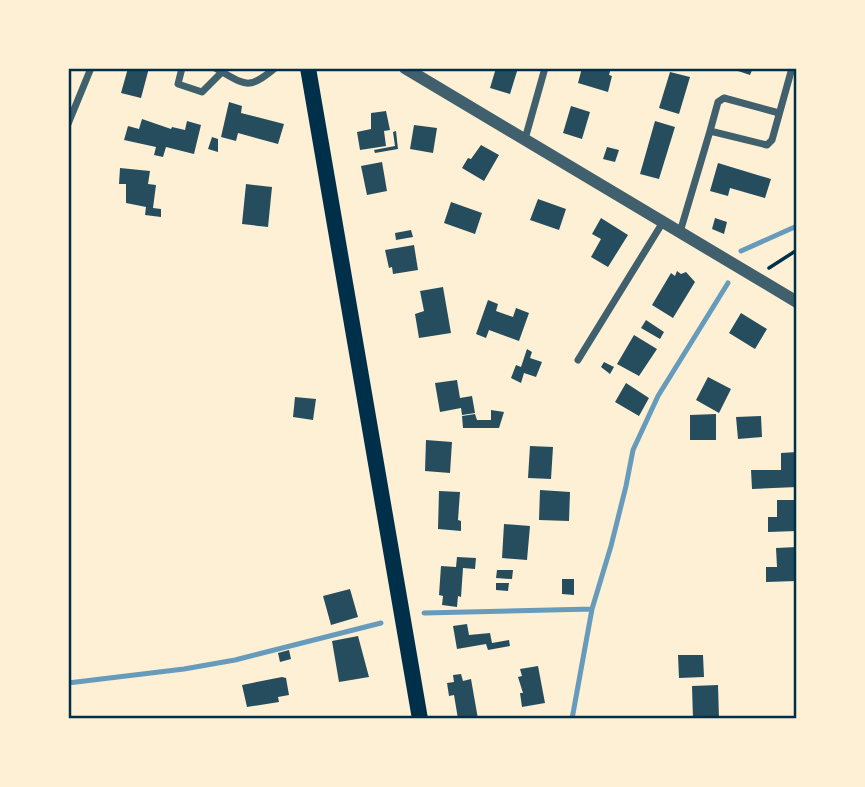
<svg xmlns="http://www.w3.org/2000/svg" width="865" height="787" viewBox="0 0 865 787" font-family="'Open Sans',sans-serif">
	<rect width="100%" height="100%" fill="#fdf0d5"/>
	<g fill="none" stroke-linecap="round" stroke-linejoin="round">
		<path stroke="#669bbc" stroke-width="5" d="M741,251L797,226
			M424,613L592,609
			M68,683L184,669L235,660L381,623
			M572,719L592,609L611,546L626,486L633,450L658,396L728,283"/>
	</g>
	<path fill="#264d5e" d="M128,68H149L141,98L121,93Z
		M496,68H518L510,94L490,88Z
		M582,68H611L609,75L612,76L608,92L578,83Z
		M729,68H753L750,75Z
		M670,72L690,77L679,114L659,108Z
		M229,102L242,106L241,113L284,124L278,144L238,133L236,141L221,137Z
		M571,106L590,112L582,139L563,133Z
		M386,111L390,130L384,131L386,146L360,150L357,132L371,129V113Z
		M142,119L171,129L172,127L185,130L187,121L201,125L194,154L166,147L163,157L154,155L156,147L124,140L128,126L139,129Z
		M655,121L675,127L659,179L640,174Z
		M414,125L437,128L433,153L410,149Z
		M396,131L398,149L375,153L374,150L395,146L393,132Z
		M212,137L218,139V152L208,149Z
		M481,145L499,155L484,181L462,168L468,158L471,159Z
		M607,147L619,150L615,162L603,159Z
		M382,162L387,191L367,195L361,166Z
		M718,163L771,179L765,198L730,188L728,196L710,191Z
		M120,168L150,171L148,184L156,185L153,208L161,209V217L145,215L146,207L126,203V184H119Z
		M246,184L272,187L268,227L242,224Z
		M538,199L566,209L559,230L530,220Z
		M451,202L482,213L475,234L444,223Z
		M601,218L628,235L608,267L591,257L601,239L592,234Z
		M715,218L727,222L724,234L712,229Z
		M411,230L413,237L396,240L395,233Z
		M414,245L418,270L393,274L392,267L389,268L385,250Z
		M677,271L681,274L686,272L695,282L673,318L652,305L671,273L675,276Z
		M443,287L451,333L419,338L415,314L424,311L420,291Z
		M488,300L498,304L496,311L513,317L516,308L529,313L519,341L489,330L486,338L476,334Z
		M741,313L767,329L755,349L729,333Z
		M646,320L664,332L660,339L641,328Z
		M634,335L657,349L639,376L617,364Z
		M527,349L532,352L530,358L542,362L536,377L524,373L521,383L511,378L516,365L521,367Z
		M604,362L614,367L610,374L601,367Z
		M708,377L731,389L719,413L696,400Z
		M457,380L460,398L472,396L475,413L462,415L461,408L440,412L435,383Z
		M626,383L649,398L639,416L615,402Z
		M295,397L316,399L313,420L293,417Z
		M491,410L504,412L499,428H463L462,416L475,414L477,420H491Z
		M716,414V440H690V415Z
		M761,416L762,437L738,439L736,417Z
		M426,440L452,442L450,473L425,471Z
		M530,446L553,447L551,479L528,478Z
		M797,452V487L752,489L751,470H781V453Z
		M540,490L570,492L569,521L539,520Z
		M439,491L460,492L458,520L461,521V531L438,529Z
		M777,500H797V531L768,532V517H777Z
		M504,524L530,526L527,560L502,558Z
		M797,547V581L766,582V567H777L776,548Z
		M457,557L476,558L475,569L463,568L461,597L458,596L457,607L442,605L443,596L439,595L441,566L456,567Z
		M497,570H513L512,579L496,578Z
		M562,579H574V595L562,594Z
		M496,583H509L508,591L496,590Z
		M350,589L358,617L331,625L323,596Z
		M467,624L469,635L490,633L492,643L509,640L510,646L488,650L486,644L457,649L453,626Z
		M358,636L369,677L339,682L332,641Z
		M289,650L291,659L280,662L278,653Z
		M678,655H703L704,677L679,678Z
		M538,666L545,703L522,707L520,693H523L518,677L522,676L520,669Z
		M461,674L463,681L471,679L478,719H458L454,695L449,696L447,683L454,682L453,675Z
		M282,677L286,678L289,695L278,697L279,702L247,707L242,685Z
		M718,685L719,719H693L692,686Z"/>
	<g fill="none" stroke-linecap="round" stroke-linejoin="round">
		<path stroke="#003049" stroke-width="3.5" d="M769,268L797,250"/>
		<path stroke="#3f606c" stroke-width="7" d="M182,68L178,84L202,92L222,72
			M215,68C245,84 247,92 275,68
			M779,113L724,98L718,102L710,131L767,145L772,140L792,68
			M68,124L91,68
			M525,139L545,68
			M680,232L710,131
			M578,360L663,222"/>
		<path stroke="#3f606c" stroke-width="12" d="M405,68L797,302"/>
		<path stroke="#003049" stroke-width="16" d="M308,68L420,719"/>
	</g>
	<rect width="865" height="787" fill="none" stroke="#fdf0d5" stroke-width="140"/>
	<rect x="70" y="70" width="725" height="647" fill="none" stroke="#003049" stroke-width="2.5"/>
</svg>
